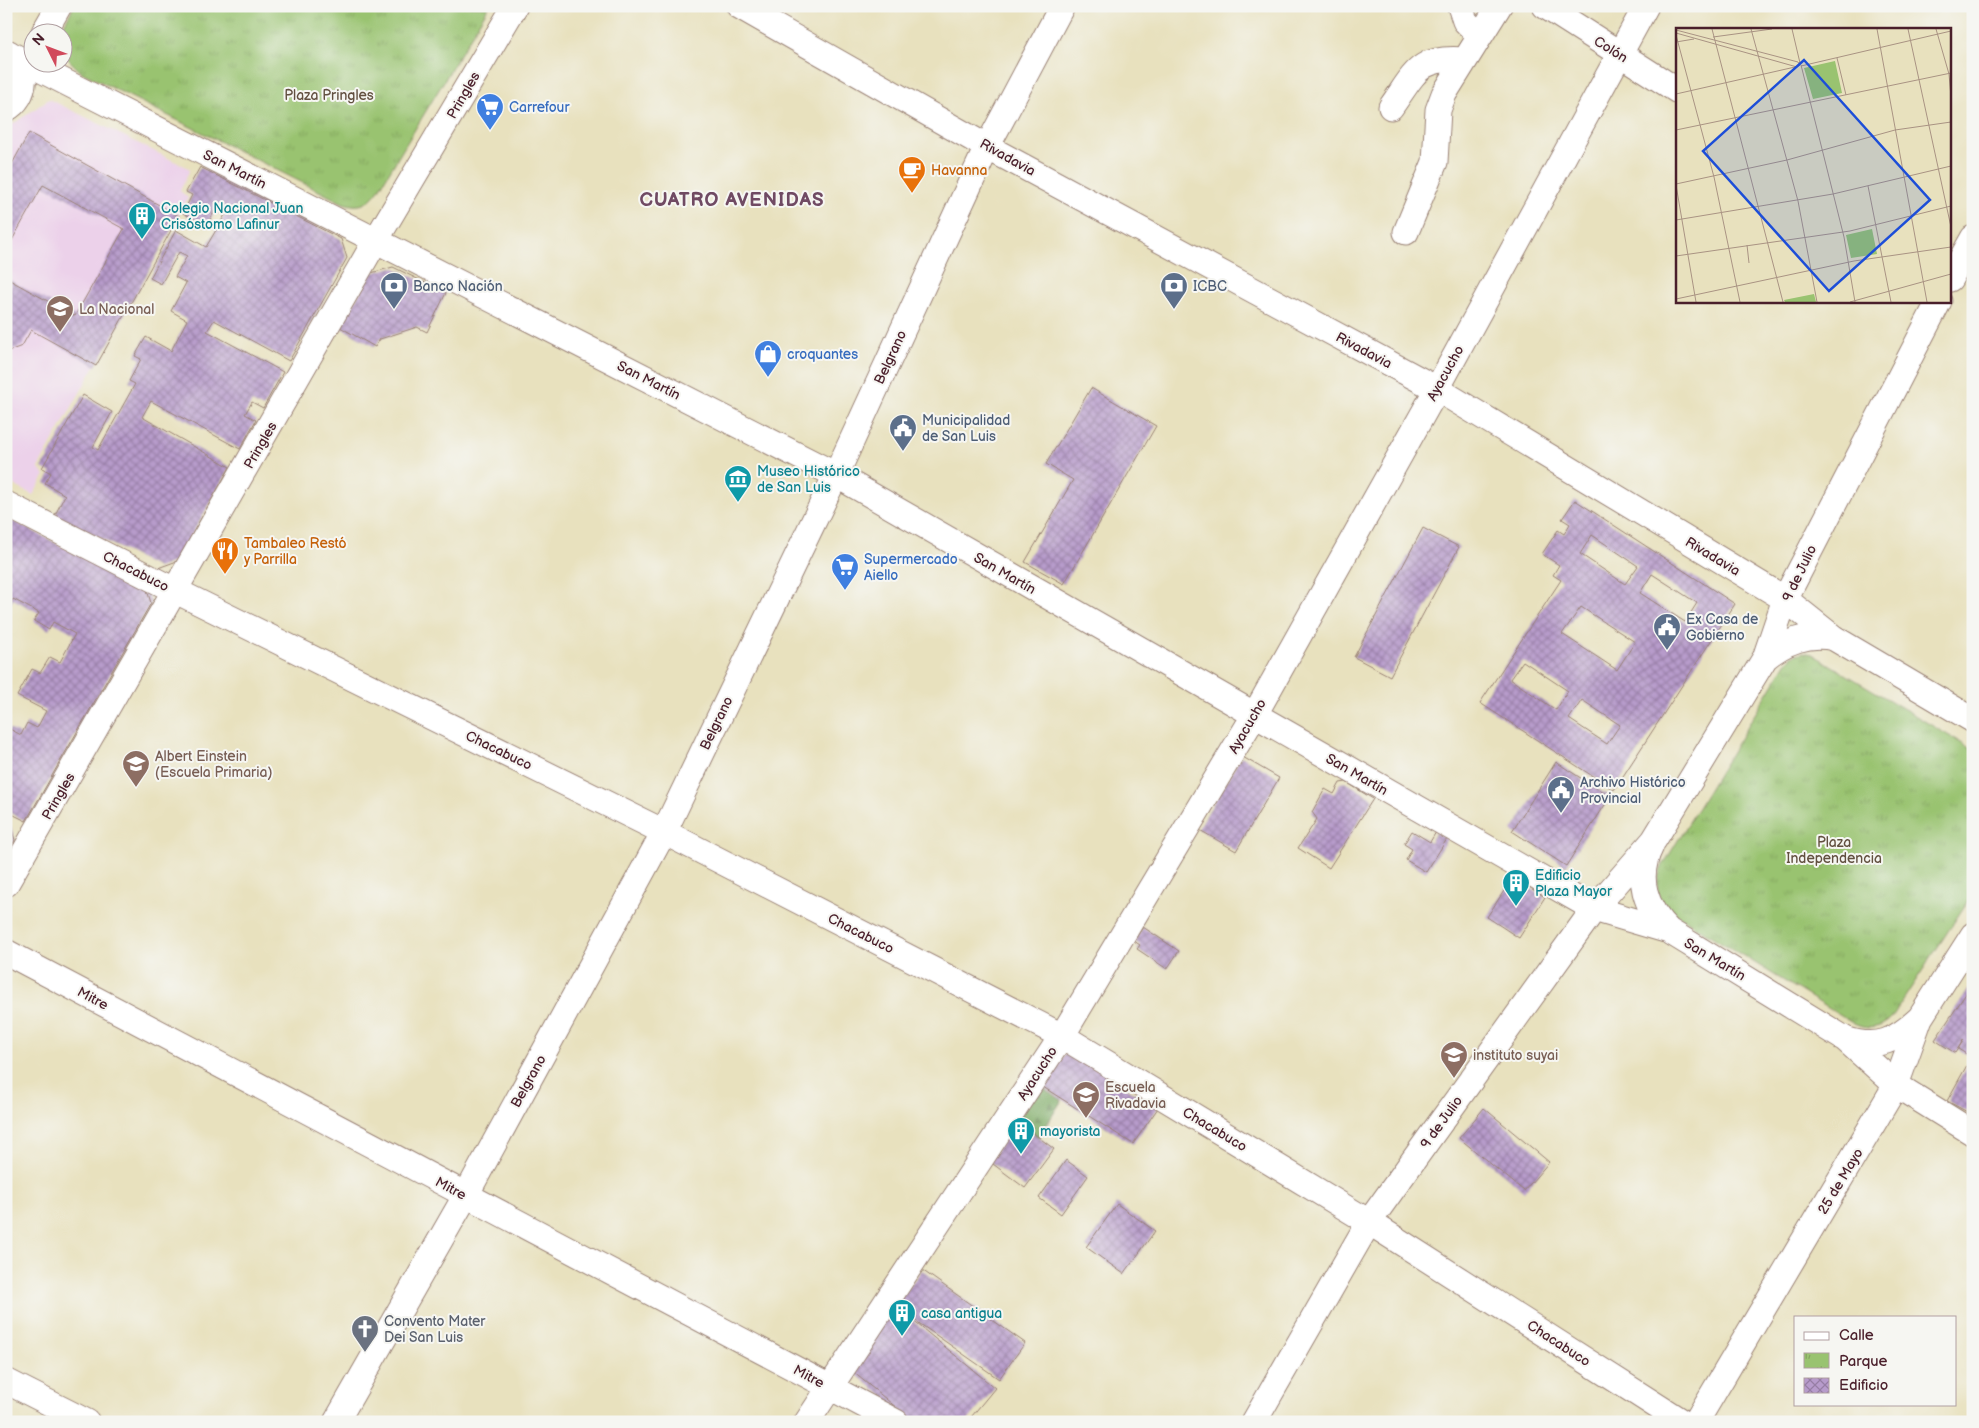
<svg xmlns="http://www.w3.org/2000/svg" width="1979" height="1428" viewBox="0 0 1979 1428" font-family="'Balsamiq Sans',sans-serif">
	<defs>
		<pattern id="forest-firs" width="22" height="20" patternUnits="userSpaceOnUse" patternTransform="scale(1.25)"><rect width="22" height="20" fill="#7aa962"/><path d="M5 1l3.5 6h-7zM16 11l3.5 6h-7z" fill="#668951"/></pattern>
		<pattern id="park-tufts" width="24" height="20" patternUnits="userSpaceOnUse" patternTransform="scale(1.25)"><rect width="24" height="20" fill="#99c370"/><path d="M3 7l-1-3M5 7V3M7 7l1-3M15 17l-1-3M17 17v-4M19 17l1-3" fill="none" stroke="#85a761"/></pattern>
		<pattern id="building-cross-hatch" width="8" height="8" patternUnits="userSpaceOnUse" patternTransform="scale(1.25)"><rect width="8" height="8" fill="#b79bcb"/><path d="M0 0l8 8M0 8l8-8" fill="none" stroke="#977ea5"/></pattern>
	</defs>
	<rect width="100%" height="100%" fill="#f6f6f2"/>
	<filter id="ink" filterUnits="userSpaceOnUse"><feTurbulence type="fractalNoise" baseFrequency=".02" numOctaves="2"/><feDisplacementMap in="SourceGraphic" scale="10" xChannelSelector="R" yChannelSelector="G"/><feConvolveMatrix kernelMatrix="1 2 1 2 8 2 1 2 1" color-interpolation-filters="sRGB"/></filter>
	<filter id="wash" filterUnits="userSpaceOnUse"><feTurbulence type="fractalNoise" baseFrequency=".0096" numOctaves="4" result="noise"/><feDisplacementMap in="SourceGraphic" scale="20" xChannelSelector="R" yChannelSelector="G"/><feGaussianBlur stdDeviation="1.12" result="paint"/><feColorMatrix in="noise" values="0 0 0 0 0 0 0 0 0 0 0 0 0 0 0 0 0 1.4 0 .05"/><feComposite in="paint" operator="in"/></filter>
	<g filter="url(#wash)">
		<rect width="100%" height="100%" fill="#e8e1be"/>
		<path fill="#ecd1ea" d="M49,99L190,169L180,191L188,198L38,468L45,475L33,495L6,481V129Z"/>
		<path fill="url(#forest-firs)" stroke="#626446" d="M1041,1087L1062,1100L1039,1137L1016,1120Z"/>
		<path fill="url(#park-tufts)" stroke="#72714e" d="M74,6H489L378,191C367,205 360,208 343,203L81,72L63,54L62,32H60Z
			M1803,652L1812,654L1973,750V893L1892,1017C1882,1028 1868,1031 1854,1024L1672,912C1655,900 1654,883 1663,865L1786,663L1792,656Z"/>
		<g id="blocks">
			<path fill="url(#building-cross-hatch)" fill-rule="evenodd" d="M29,133L179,216L96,366L31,330L22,346L6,352V278L75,316L124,229L43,185L6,251V175Z
				M200,167L341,239L347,258L289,361L214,320L207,331L283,372L263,408L252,402L245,414L256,420L240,449L151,401L142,417L230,467L177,561L158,568L55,515L65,495L45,483L51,473L42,468L83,395L112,412L93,447L98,450L135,384L129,381L141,359L135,356L146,337L171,351L187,320L171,311L186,283L175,277L187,256L179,252L161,284L150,278L176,230L206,247L225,215L215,210L207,226L183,213L192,195L186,192Z
				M393,267L446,293L427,332L417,327L380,339L375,347L340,327L371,273Z
				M1091,388L1156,426L1064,584L1025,562L1073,480L1046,464Z
				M1575,500L1735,604L1614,790L1480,703L1561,580L1553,575L1559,565L1542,554L1558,530L1564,534L1570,524L1562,519ZM1592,535L1638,566L1625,584L1580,554ZM1652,574L1697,603L1685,622L1640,593ZM1581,607L1635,642L1617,670L1562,634ZM1523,661L1568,691L1556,710L1510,679ZM1582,700L1620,725L1607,744L1569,719Z
				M6,517L147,590L151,603L26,821L6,811V727L21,735L27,723L37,728L46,711L17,696L32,669L40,673L50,657L60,662L75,634L53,622L49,630L34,621L39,613L13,599L6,611Z
				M1423,528L1459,547L1390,676L1354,657Z
				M1241,756L1279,778L1236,851L1198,829Z
				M1556,762L1610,797L1566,866L1512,831Z
				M1346,782L1373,799L1329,868L1298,848L1317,819L1312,812L1325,789L1334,794L1340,783Z
				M6,822L10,824L15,840L6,856Z
				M1412,831L1430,842L1436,832L1447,839L1426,872L1406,860L1412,849L1404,844Z
				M1513,877L1545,897L1519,938L1487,917Z
				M1143,927L1179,951L1167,969L1137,949L1140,945L1134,941Z
				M1973,983V1026L1969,1032L1973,1035V1058L1958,1049L1964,1039L1955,1053L1935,1040Z
				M1068,1049L1158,1108L1133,1144L1043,1087Z
				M1971,1058L1973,1059V1115L1947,1101Z
				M1484,1108L1549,1162L1524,1191L1459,1138Z
				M1016,1120L1054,1149L1025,1188L989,1161Z
				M1066,1160L1088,1176L1061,1214L1039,1198Z
				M1117,1204L1155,1231L1124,1274L1086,1247Z
				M922,1270L1025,1343L999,1379L900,1310L995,1388L967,1422H914L847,1367Z"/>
		</g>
	</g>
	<g filter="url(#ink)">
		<use href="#blocks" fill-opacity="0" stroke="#998074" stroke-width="1"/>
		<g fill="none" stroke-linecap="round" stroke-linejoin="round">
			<defs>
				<path id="minor" d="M739,6L987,147L1437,389L1785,599L1834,638L1973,720
					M1460,6L1465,21L1480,36
					M1545,6L1678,91
					M44,32L59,6
					M10,54L836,475L1594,909L1669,931L1845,1039L1896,1085L1973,1133
					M1391,107C1416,72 1418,56 1465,60
					M6,109C28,97 29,67 9,53
					M1406,232L1435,162L1438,110L1444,94L1499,6
					M1950,279L1973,238
					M6,504L176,591L664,832L1062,1036L1369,1222L1682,1422
					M1765,658C1784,642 1809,632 1834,638
					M1651,846C1635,877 1645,908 1669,931
					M6,884L376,240L515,6
					M6,952L896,1422
					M1845,1039C1878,1050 1895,1041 1920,1018
					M6,1381L87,1422
					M336,1422L466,1195L664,832L836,475L987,147L1062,6
					M807,1422L1062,1036L1254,716L1437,389L1646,6
					M1254,1422L1369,1222L1594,909L1654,840L1765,658L1785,599L1939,301
					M1696,1422L1896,1085L1920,1018L1973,935"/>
			</defs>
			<use href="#minor" stroke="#998074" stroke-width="27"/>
			<use href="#minor" stroke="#fff" stroke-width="25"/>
		</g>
	</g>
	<defs>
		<symbol id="supermarket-pin" viewBox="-11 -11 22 30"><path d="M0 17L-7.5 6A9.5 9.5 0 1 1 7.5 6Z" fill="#3f7fe0" stroke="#f6f6f2"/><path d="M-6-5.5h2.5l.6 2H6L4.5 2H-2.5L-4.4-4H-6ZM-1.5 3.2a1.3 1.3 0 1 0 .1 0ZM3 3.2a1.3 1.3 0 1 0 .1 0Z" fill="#fff"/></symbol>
		<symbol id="cafe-pin" viewBox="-11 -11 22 30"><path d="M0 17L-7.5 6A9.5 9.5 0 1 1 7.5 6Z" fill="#e8710a" stroke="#f6f6f2"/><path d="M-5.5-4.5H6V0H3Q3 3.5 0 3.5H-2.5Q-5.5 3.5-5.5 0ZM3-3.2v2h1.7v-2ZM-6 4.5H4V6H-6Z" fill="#fff"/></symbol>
		<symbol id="building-pin" viewBox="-11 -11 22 30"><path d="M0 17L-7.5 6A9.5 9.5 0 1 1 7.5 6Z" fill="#0f9aa8" stroke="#f6f6f2"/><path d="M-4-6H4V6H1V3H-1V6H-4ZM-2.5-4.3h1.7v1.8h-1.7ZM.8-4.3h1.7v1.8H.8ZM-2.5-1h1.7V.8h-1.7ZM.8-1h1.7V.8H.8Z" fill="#fff"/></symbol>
		<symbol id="bank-pin" viewBox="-11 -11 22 30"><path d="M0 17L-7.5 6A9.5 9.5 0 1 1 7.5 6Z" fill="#5c6f8a" stroke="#f6f6f2"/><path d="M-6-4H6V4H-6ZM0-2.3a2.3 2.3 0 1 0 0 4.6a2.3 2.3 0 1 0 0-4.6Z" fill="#fff"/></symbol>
		<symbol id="school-pin" viewBox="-11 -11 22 30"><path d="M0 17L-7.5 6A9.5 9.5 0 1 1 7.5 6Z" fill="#8d6e63" stroke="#f6f6f2"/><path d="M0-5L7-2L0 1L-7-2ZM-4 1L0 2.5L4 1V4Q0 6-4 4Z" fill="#fff"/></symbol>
		<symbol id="shop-pin" viewBox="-11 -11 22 30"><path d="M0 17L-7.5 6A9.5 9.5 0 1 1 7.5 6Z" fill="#3f7fe0" stroke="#f6f6f2"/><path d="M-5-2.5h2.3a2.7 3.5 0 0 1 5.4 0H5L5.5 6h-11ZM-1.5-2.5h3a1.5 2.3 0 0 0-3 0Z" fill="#fff"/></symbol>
		<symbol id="civic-pin" viewBox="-11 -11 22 30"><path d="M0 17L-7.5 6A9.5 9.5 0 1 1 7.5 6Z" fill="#5c6f8a" stroke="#f6f6f2"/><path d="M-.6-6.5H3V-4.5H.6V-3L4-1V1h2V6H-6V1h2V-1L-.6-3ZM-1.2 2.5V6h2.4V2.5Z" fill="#fff"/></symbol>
		<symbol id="museum-pin" viewBox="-11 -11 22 30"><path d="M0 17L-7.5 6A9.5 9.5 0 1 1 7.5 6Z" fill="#0f9aa8" stroke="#f6f6f2"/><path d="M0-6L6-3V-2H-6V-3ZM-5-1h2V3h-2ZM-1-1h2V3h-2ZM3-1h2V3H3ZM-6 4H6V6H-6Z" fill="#fff"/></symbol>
		<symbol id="restaurant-pin" viewBox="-11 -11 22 30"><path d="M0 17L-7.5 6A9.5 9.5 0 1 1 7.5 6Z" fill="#e8710a" stroke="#f6f6f2"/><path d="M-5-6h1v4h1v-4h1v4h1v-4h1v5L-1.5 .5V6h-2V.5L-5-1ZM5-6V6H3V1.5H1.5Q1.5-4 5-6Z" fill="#fff"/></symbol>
		<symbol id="church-pin" viewBox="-11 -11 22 30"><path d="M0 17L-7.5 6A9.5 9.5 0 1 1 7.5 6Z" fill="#6b7280" stroke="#f6f6f2"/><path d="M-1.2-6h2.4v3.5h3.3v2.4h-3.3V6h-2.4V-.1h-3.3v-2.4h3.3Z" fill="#fff"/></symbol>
	</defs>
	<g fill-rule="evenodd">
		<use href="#supermarket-pin" x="474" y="91" width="32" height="43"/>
		<use href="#cafe-pin" x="896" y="154" width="32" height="43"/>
		<use href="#building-pin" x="126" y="200" width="32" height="43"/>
		<use href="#bank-pin" x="378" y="270" width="32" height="43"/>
		<use href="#bank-pin" x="1158" y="270" width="32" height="43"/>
		<use href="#school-pin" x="44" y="293" width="32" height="43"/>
		<use href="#shop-pin" x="752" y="338" width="32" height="43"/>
		<use href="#civic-pin" x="887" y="412" width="32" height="43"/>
		<use href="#museum-pin" x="722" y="463" width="32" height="43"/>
		<use href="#restaurant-pin" x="209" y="535" width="32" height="43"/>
		<use href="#supermarket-pin" x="829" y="551" width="32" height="43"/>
		<use href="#civic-pin" x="1651" y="611" width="32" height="43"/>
		<use href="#school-pin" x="120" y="748" width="32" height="43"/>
		<use href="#civic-pin" x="1545" y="774" width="32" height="43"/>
		<use href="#building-pin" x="1500" y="867" width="32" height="43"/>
		<use href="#school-pin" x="1438" y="1039" width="32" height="43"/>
		<use href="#school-pin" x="1070" y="1079" width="32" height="43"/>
		<use href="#building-pin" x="1005" y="1115" width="32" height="43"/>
		<use href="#building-pin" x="886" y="1297" width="32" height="43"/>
		<use href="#church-pin" x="349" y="1313" width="32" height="43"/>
	</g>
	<g text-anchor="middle" stroke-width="4" stroke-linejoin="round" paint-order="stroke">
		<g font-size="14" fill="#4a1f2b" stroke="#f6f6f2">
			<text transform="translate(1611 49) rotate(32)" y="5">Colón</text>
			<text transform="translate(463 95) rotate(-60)" y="5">Pringles</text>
			<text transform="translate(1008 157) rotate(29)" y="5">Rivadavia</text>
			<text transform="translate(235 169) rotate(27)" y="5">San Martín</text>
			<text transform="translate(1364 350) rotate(28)" y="5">Rivadavia</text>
			<text transform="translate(890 357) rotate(-65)" y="5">Belgrano</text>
			<text transform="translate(1445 373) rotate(-61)" y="5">Ayacucho</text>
			<text transform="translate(649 380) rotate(27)" y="5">San Martín</text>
			<text transform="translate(260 445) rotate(-60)" y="5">Pringles</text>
			<text transform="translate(1713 556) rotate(31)" y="5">Rivadavia</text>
			<text transform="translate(136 571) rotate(27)" y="5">Chacabuco</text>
			<text transform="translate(1005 573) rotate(30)" y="5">San Martín</text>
			<text transform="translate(1799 573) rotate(-64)" y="5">9 de Julio</text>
			<text transform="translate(716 723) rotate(-64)" y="5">Belgrano</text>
			<text transform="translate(1247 726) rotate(-60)" y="5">Ayacucho</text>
			<text transform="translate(499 750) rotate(26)" y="5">Chacabuco</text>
			<text transform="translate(1357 774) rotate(30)" y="5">San Martín</text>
			<text transform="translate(58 796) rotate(-60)" y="5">Pringles</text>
			<text transform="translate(861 933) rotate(27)" y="5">Chacabuco</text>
			<text transform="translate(1715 959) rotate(31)" y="5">San Martín</text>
			<text transform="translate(93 998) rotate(28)" y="5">Mitre</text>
			<text transform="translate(1037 1073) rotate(-57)" y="5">Ayacucho</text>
			<text transform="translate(528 1081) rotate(-61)" y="5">Belgrano</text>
			<text transform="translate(1441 1122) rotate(-54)" y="5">9 de Julio</text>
			<text transform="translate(1215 1129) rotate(31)" y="5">Chacabuco</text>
			<text transform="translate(1840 1181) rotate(-59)" y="5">25 de Mayo</text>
			<text transform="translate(451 1188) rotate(28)" y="5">Mitre</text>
			<text transform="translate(1559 1343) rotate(33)" y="5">Chacabuco</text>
			<text transform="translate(809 1376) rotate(28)" y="5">Mitre</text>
		</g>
		<g font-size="14" fill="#625040" stroke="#f6f6f2">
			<text x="329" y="100">Plaza Pringles</text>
			<text x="1834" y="847">Plaza<tspan x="1834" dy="16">Independencia</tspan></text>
		</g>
		<g font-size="14" fill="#366cbe" stroke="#f6f6f2" text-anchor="start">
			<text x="509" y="112">Carrefour</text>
			<text x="787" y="359">croquantes</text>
			<text x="864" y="564">Supermercado<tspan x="864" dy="16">Aiello</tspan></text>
		</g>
		<g font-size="14" fill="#c56008" stroke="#f6f6f2" text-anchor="start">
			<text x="931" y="175">Havanna</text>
			<text x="244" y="548">Tambaleo Restó<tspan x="244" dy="16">y Parrilla</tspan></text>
		</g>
		<g font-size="14" fill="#0d838f" stroke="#f6f6f2" text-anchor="start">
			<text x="161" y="213">Colegio Nacional Juan<tspan x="161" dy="16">Crisóstomo Lafinur</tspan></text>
			<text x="757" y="476">Museo Histórico<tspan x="757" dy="16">de San Luis</tspan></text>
			<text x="1535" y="880">Edificio<tspan x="1535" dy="16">Plaza Mayor</tspan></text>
			<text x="1040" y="1136">mayorista</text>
			<text x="921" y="1318">casa antigua</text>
		</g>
		<g font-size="14" fill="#4e5e75" stroke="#f6f6f2" text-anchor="start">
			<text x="413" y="291">Banco Nación</text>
			<text x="1193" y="291">ICBC</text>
			<text x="922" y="425">Municipalidad<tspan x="922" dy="16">de San Luis</tspan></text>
			<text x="1686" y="624">Ex Casa de<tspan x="1686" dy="16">Gobierno</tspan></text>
			<text x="1580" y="787">Archivo Histórico<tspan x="1580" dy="16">Provincial</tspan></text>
		</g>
		<g font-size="14" fill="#785e54" stroke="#f6f6f2" text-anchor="start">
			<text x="79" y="314">La Nacional</text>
			<text x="155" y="761">Albert Einstein<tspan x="155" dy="16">(Escuela Primaria)</tspan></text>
			<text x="1473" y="1060">instituto suyai</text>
			<text x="1105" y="1092">Escuela<tspan x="1105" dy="16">Rivadavia</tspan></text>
		</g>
		<g font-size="14" fill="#5b616d" stroke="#f6f6f2" text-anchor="start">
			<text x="384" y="1326">Convento Mater<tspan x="384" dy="16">Dei San Luis</tspan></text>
		</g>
		<g font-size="19" font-weight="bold" letter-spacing="1" fill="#704a63" stroke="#f6f6f2">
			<text x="732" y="206">CUATRO AVENIDAS</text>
		</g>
	</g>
	<g transform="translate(1676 28)">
		<rect width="275" height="275" fill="#e8e1be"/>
		<path d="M159,33L166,65L137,71L128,40ZM196,201L201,226L175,230L170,207ZM138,266L140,274H109L108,272Z" fill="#99c370"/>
		<path fill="none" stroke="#a99383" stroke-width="1" d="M36,1L107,274M75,1L122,173L141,274M116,1L124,35M201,1L251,274M232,1L275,199M260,1L273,46L275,69M0,2L122,34L124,37L121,39L0,5M0,7L38,149L64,274M37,9L96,1M0,14L18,11M161,30L170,67M125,37L168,209L179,274M125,38L275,3M0,66L119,39M0,102L275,45M0,156L111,132L219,102L275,94M0,157L20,274M192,158L215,274M0,192L157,166L275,138M71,217L73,235M0,228L174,203L275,178M0,271L178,233L275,219M174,274L275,246"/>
		<path fill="#1d4ed8" fill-opacity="0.15" stroke="#1d4ed8" stroke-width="2.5" d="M128,32L254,172L153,263L27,123Z"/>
		<rect width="275" height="275" fill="none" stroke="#4a1f2b" stroke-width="2.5"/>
	</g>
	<rect width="1979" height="1428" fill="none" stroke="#f6f6f2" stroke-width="25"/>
	<rect x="1794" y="1316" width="162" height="90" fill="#f6f6f2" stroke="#b1a0a2"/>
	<rect x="1804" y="1332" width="25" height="8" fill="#ffffff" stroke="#b1a0a2"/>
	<text x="1839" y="1340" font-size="15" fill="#4a1f2b">Calle</text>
	<rect x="1804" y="1353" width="25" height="15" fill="url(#park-tufts)" stroke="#b1a0a2"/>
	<text x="1839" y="1366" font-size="15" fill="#4a1f2b">Parque</text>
	<rect x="1804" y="1378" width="25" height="15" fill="url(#building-cross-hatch)" stroke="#b1a0a2"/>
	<text x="1839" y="1390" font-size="15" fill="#4a1f2b">Edificio</text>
	<g transform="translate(48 48) rotate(312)"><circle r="24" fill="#f6f6f2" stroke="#b1a0a2"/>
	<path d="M0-4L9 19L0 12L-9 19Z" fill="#d1495b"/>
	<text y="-8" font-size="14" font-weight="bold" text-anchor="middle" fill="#4a1f2b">N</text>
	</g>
</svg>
